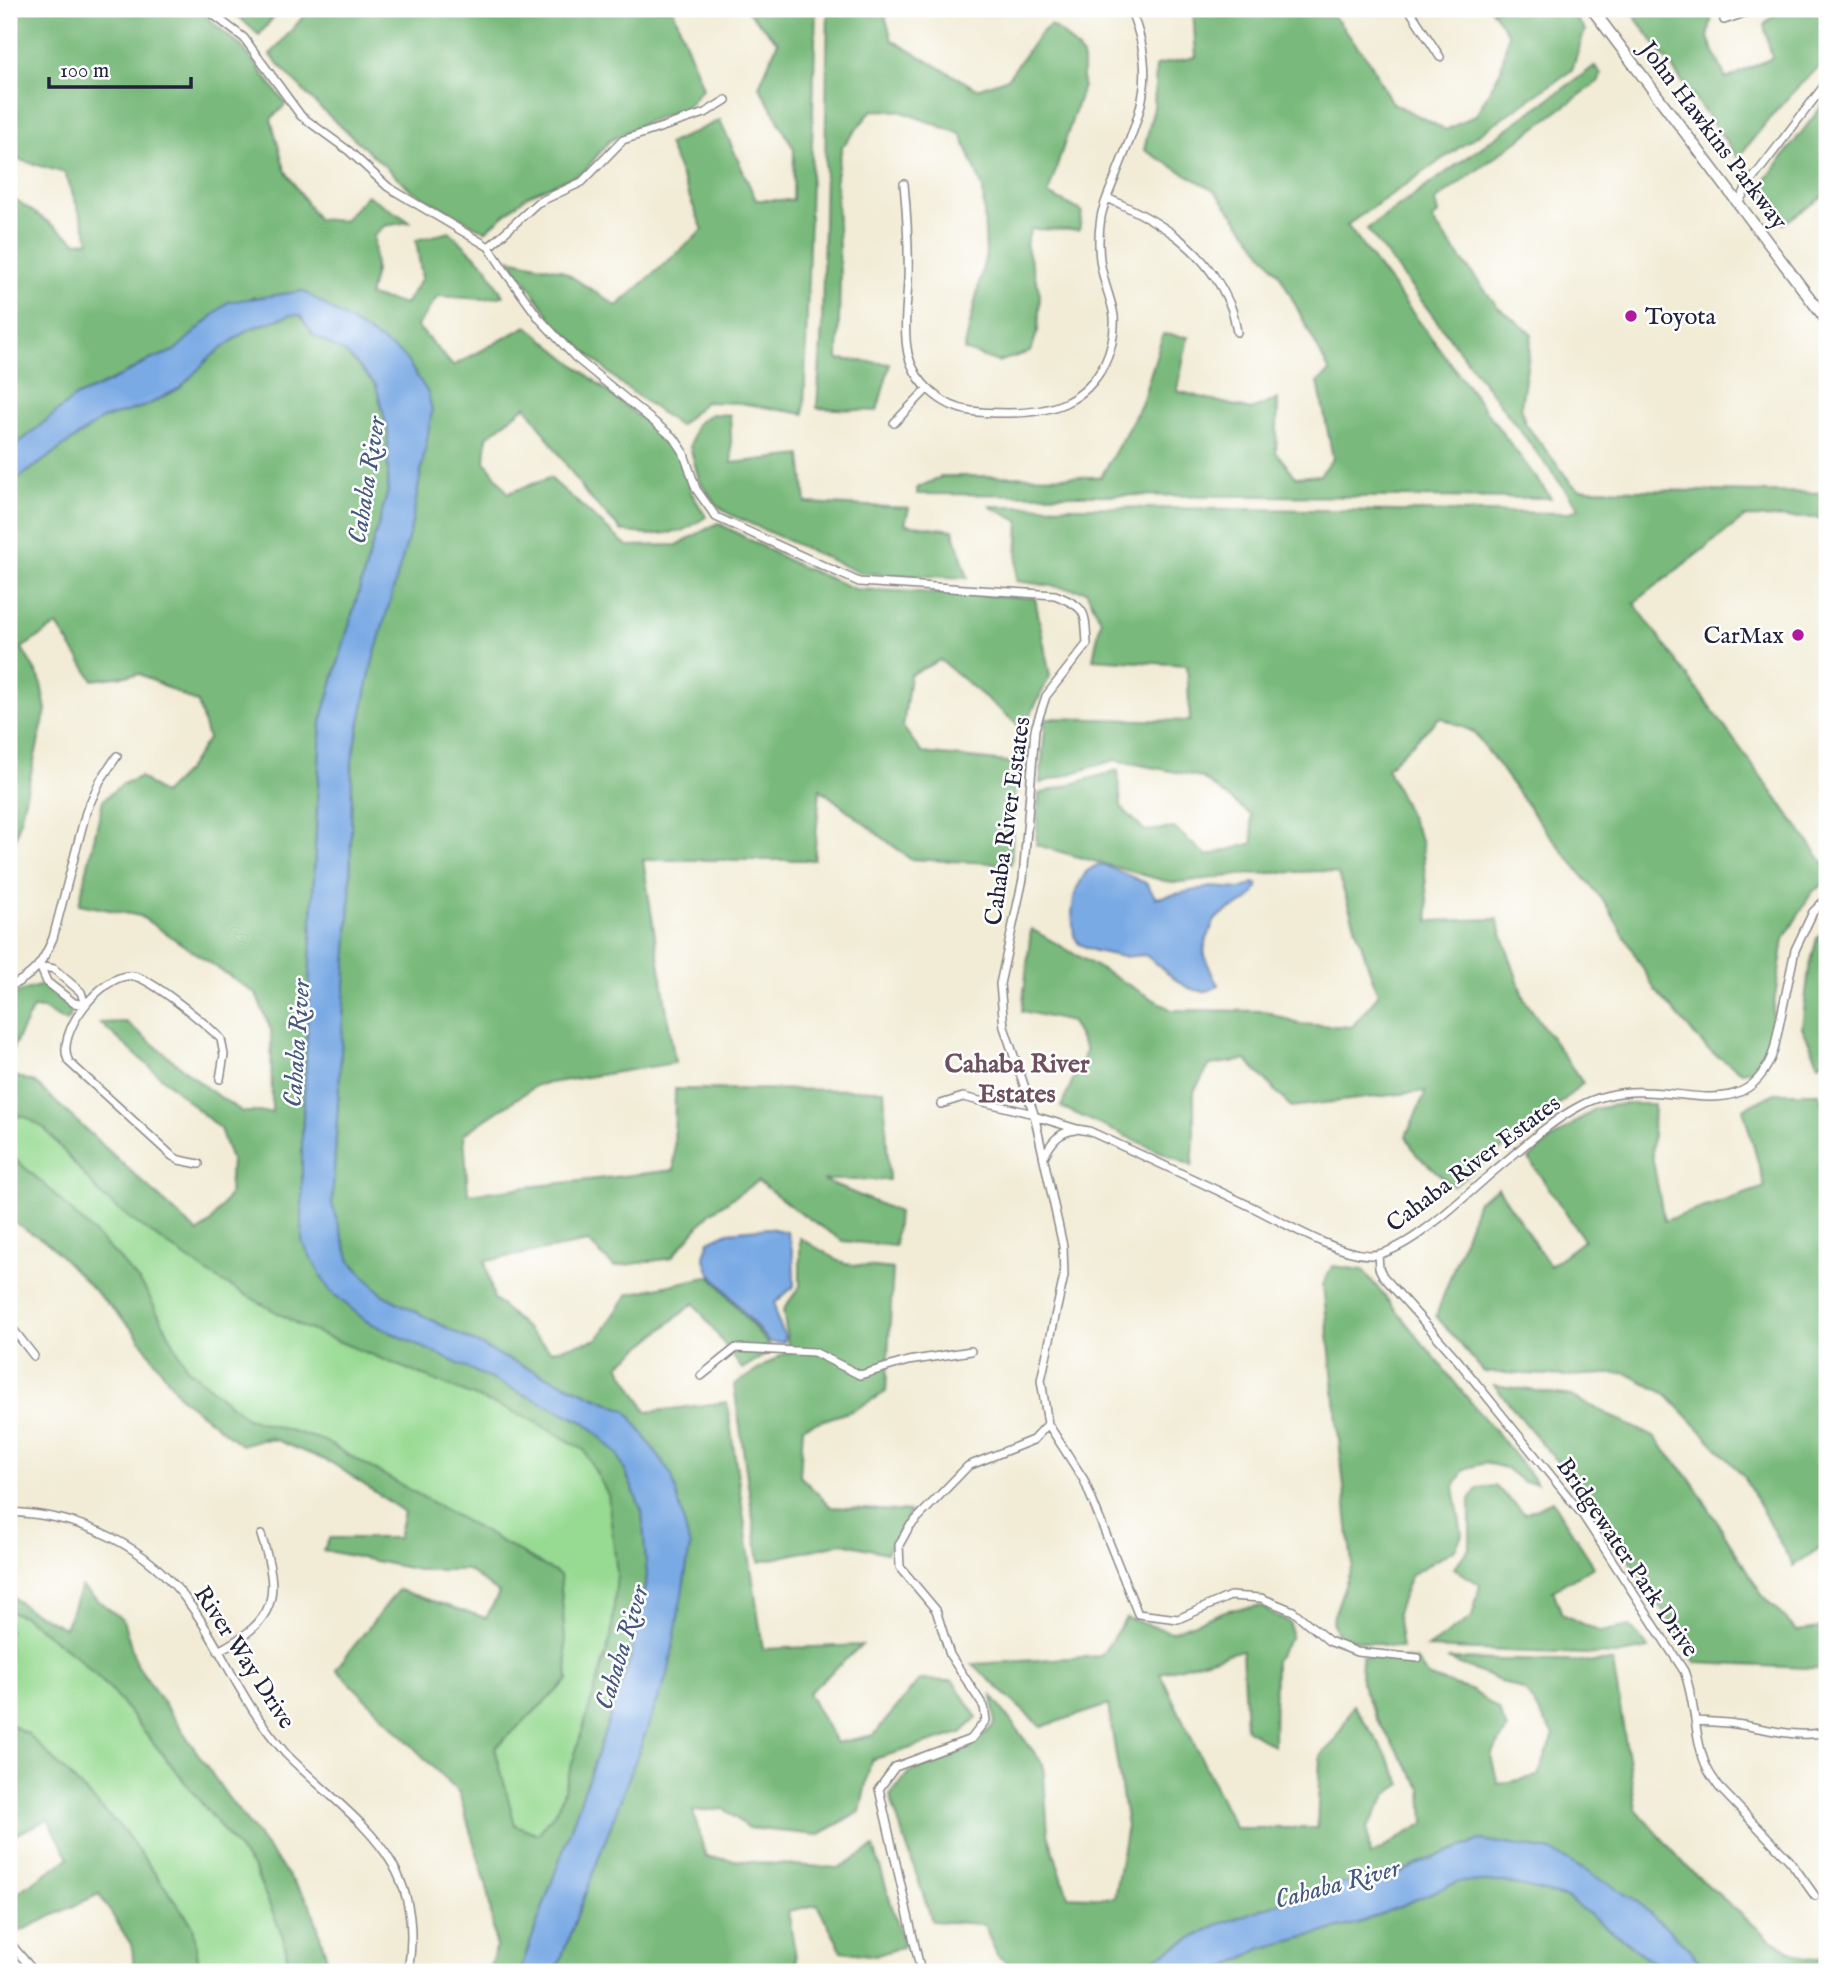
<svg xmlns="http://www.w3.org/2000/svg" width="1836" height="1981" viewBox="0 0 1836 1981" font-family="'IM FELL English',serif">
	<rect width="100%" height="100%" fill="#fff"/>
	<filter id="ink" filterUnits="userSpaceOnUse"><feTurbulence type="fractalNoise" baseFrequency=".0143" numOctaves="2"/><feDisplacementMap in="SourceGraphic" scale="14" xChannelSelector="R" yChannelSelector="G"/><feConvolveMatrix kernelMatrix="1 2 1 2 8 2 1 2 1" color-interpolation-filters="sRGB"/></filter>
	<filter id="wash" filterUnits="userSpaceOnUse"><feTurbulence type="fractalNoise" baseFrequency=".00686" numOctaves="4" result="noise"/><feDisplacementMap in="SourceGraphic" scale="28" xChannelSelector="R" yChannelSelector="G"/><feGaussianBlur stdDeviation="1.57" result="paint"/><feColorMatrix in="noise" values="0 0 0 0 0 0 0 0 0 0 0 0 0 0 0 0 0 1.4 0 .05"/><feComposite in="paint" operator="in"/></filter>
	<g filter="url(#wash)">
		<rect width="100%" height="100%" fill="#f2ecd6"/>
		<path fill="#97da92" stroke="#5c7e66" stroke-width="2" d="M24,1108L104,1188L603,1442L636,1568L554,1857L477,1837L495,1748L568,1680L560,1575L322,1440H260L174,1381L130,1275L9,1180V1128Z
			M9,1611L23,1616L77,1657L111,1690L255,1870L283,1937L291,1972H200L193,1926L124,1831L28,1734L9,1724Z"/>
		<path fill="#79ba7c" stroke="#4e6e5c" stroke-width="2" d="M9,9H197L243,48L286,104L271,119L285,170L317,219L343,221L367,195L410,222L384,226L374,236L375,271L369,296L405,304L422,278L416,240L450,232L486,266L503,296L483,299L438,296L417,326L453,366L527,326L660,434L681,456L691,492L706,517L683,531L650,535L622,531L587,495L526,406L487,437L485,461L508,493L550,478L627,546L677,545L718,523L795,564L855,589L1035,598L1050,676L1023,729L940,660L910,675L903,727L922,753L1016,763L1011,864L910,859L820,789L814,860H643L675,1063L537,1085L464,1134L468,1194L674,1170L675,1089L884,1090L889,1180H823L898,1212L895,1246L843,1241L793,1208L758,1181L709,1214L671,1258L614,1267L588,1242L485,1261L494,1299L551,1351L598,1339L628,1294L711,1276L773,1350L742,1369L694,1303L619,1365L647,1412L727,1402L763,1649L862,1645L808,1693L836,1743L874,1735L919,1680L953,1681L977,1718L961,1733L871,1760L860,1812L818,1835L748,1828L724,1809L693,1811L706,1857L763,1863L838,1868L874,1847L904,1946L875,1956L842,1951L817,1905L788,1911L798,1969L765,1972H556L669,1670L627,1411L505,1358L383,1295L350,1261L332,1204L350,900L352,760L372,664L403,355L303,291L267,298L252,297L200,329L174,351L150,360L107,383L75,397L9,451V195L77,242L90,241L65,173L9,157Z
			M230,9H280L259,35Z
			M310,9H366L380,12L382,9H673L703,88L686,108L644,123L609,141L584,172L528,195L485,231L411,190L315,103L270,55Z
			M745,9H816L804,414L740,403L705,402L679,426L620,383L555,323L509,259L561,270L617,306L703,230L668,144L720,120L756,200H793L794,149L759,86L778,42Z
			M828,9H883L892,40L977,89L1008,78L1039,35L1050,25L1063,34L1083,56V86L1048,194L1082,211L1079,230L1031,229L1026,244L1040,294L1038,331L1030,352L998,362L964,350L986,254L983,189L961,134L900,111L872,110L842,147L836,176L840,277L838,359L890,364L877,411L817,408L822,326Z
			M1193,9H1328L1370,62L1391,102L1446,130L1476,115L1501,70L1508,34L1491,9H1569L1585,30L1572,70L1347,225L1551,498L917,494V488L943,476L1101,477L1141,405L1163,334L1188,337L1177,391L1251,410L1278,399L1276,452L1296,477L1320,475L1333,458L1318,382L1330,372L1280,275L1215,191L1144,150L1154,107L1156,65L1196,57Z
			M1629,9H1713L1708,38L1726,79L1772,58L1764,25L1779,9H1827V61C1796,84 1762,127 1738,158Z
			M1595,66L1601,75L1599,81L1435,201L1438,214L1432,220L1497,306L1532,334L1521,406L1525,423L1572,484L1580,489L1827,493V518L1745,517L1634,603L1827,867V882L1812,892L1784,939L1765,1062L1753,1070L1742,1072L1708,1050L1655,990L1606,904L1546,831L1474,732L1440,717L1387,768L1422,842L1429,921L1497,919L1524,999L1583,1083L1546,1116L1453,1186L1416,1154L1406,1136L1426,1091L1291,1107L1246,1060L1210,1065L1194,1091V1143L1192,1166L1061,1107L1086,1050L1071,1022L1022,1011L1031,929L1172,1010L1265,1011L1298,1024L1352,1027L1378,995L1338,874L1324,871L1247,874L1172,883L1036,845L1039,794L1118,770L1121,807L1145,831L1174,828L1207,856L1253,843L1251,815L1201,777L1115,760L1040,783L1046,718L1190,721L1187,665L1093,659L1101,620L1086,591L1016,581L1019,521L989,506L1568,513L1579,508L1367,229Z
			M1827,99V194L1783,224L1758,190Z
			M290,315H300L313,335L347,354L376,385L388,431V491L321,722L302,1139V1242L366,1321L586,1423L618,1454L642,1511L647,1575L631,1658L520,1972H488L496,1948L487,1887L459,1793L336,1669L398,1590L486,1618L499,1593L468,1570H418L323,1550L330,1538H398L404,1512L332,1463L269,1437L241,1445L180,1397L134,1331L49,1244L9,1219V1154L44,1184L118,1257L144,1287L187,1368L247,1418L322,1440L560,1575L568,1680L495,1748L515,1825L538,1834L559,1806L611,1637L617,1574L608,1495L584,1450L530,1419L303,1327L214,1277L132,1220L102,1196L45,1129L26,1117L9,1113V1074L34,1082L198,1233L211,1222L229,1195L231,1160L220,1129L100,1023L126,1022L208,1089L243,1112H272L271,1030L256,994L140,916L79,904L103,800L122,784L140,777L163,794L187,770L208,739L198,703L140,674L93,680L57,625L22,648L40,679L46,710L9,866V485L102,419L146,406L180,388L209,358L247,330Z
			M711,414L730,415L732,463L801,455L806,503L909,508L905,524L953,530L968,578L860,573L729,514L717,505L699,480L690,446L696,424Z
			M1827,929V1060L1819,1064L1802,1027L1809,969L1817,938Z
			M42,985L68,1006L71,1014L66,1022L43,1009L33,1008L9,1056V998L19,992Z
			M1775,1093H1819L1827,1110V1543L1793,1566L1742,1474L1666,1394L1626,1373L1567,1376L1484,1372L1436,1316L1478,1201L1498,1188L1550,1266L1584,1240L1529,1159L1540,1148L1594,1109L1622,1104H1654L1652,1155L1664,1221L1765,1187L1743,1109Z
			M800,1238L845,1264L893,1269L886,1392L854,1410L803,1427L800,1476L831,1507L911,1512L886,1553L843,1543L759,1562L734,1385L789,1350L783,1310L800,1286Z
			M1332,1266L1363,1270L1537,1483L1523,1482L1506,1468L1485,1463L1464,1469L1454,1487L1462,1535L1455,1549L1411,1575L1397,1613L1402,1648L1338,1637L1332,1621L1352,1565L1323,1285Z
			M1494,1385L1571,1396L1654,1437L1692,1481L1762,1595L1797,1631L1827,1627V1669L1696,1663L1657,1601L1582,1492Z
			M1495,1486L1525,1514L1552,1501L1594,1566L1553,1590L1562,1614L1600,1632L1630,1626L1649,1649L1615,1655L1427,1648L1472,1617L1480,1585L1454,1568L1470,1547V1500L1477,1488Z
			M81,1587L123,1620L136,1663L227,1796L311,1905L331,1972H291L283,1937L255,1870L111,1690L77,1657L23,1616L9,1611V1594L29,1610L65,1628Z
			M1260,1606L1290,1623L1291,1637L1275,1660L1274,1746L1246,1729L1242,1650L1160,1673L1235,1828H1317L1320,1756L1336,1740L1353,1705L1384,1751L1402,1784L1387,1794L1367,1828L1370,1856L1424,1823L1422,1789L1376,1718L1361,1682L1362,1656L1416,1660L1429,1677L1473,1691L1499,1710L1507,1730L1491,1756L1498,1784L1538,1776L1554,1735L1525,1691L1447,1659L1613,1662L1636,1809L1688,1868L1771,1940L1806,1959L1827,1957V1972H1713L1697,1960L1691,1950L1634,1899L1551,1851L1480,1840L1425,1861L1380,1883H1336L1217,1925L1129,1972H1018L997,1955L984,1924L932,1921L890,1796L909,1772L969,1749L995,1724L992,1696L1043,1764L1048,1834L1068,1896L1114,1898L1127,1826L1108,1705L1041,1727L972,1664L1101,1656L1126,1618L1171,1632L1228,1610Z
			M9,1724L28,1734L124,1831L193,1926L200,1972H134L132,1946L99,1894L16,1933L9,1925V1898L69,1858L48,1819L17,1834L9,1825Z
			M1457,1882H1506L1567,1898L1666,1972H1216L1260,1949L1362,1922Z"/>
		<path fill="#7aaae4" stroke="#4e6690" stroke-width="2" d="M303,291L403,355L428,393L432,411L411,528L372,664L352,760L350,900L332,1204L350,1261L383,1295L505,1358L627,1411L672,1476L690,1547L669,1670L556,1972H520L631,1658L647,1576L642,1511L618,1454L586,1423L366,1321L330,1291L302,1242V1139L321,722L388,491V431L376,385L347,354L313,335L300,315H290L247,330L209,358L180,388L146,406L102,419L9,485V451L75,397L108,383L150,360L174,351L228,302Z
			M1104,865L1146,883L1156,898L1211,887L1241,889L1254,883L1258,885C1251,907 1229,906 1216,919C1212,923 1213,924 1211,929C1203,949 1201,950 1211,971C1213,977 1214,981 1219,985C1193,1006 1165,968 1145,955L1123,957L1095,951L1079,944L1074,936L1072,913L1074,898L1077,888L1086,872L1095,866Z
			M769,1228L787,1232C794,1250 794,1267 794,1286L775,1303L776,1316L785,1337L784,1342L776,1343L769,1342L709,1271L704,1256L709,1241L728,1232Z
			M1480,1840L1551,1851L1634,1899L1691,1950L1697,1960L1713,1972H1666L1567,1898L1506,1882H1457L1362,1922L1260,1949L1216,1972H1129L1217,1925L1336,1883H1380L1425,1861Z"/>
	</g>
	<g filter="url(#ink)">
		<g fill="none" stroke-linecap="round" stroke-linejoin="round">
			<defs>
				<path id="street" d="M206,9L244,38L301,116L349,151L388,187L489,247L504,270L539,318L576,358L675,439L683,451L696,489L716,517L859,582L1055,595C1087,608 1085,611 1087,644L1046,696L1035,729L1023,879L1000,984L1004,1027L1034,1114L1063,1246L1064,1276L1041,1380L1048,1424L1084,1480L1138,1614L1178,1619L1230,1596L1261,1598L1293,1611L1329,1641L1357,1652L1418,1658
					M1409,9L1440,57
					M1724,20L1756,9
					M904,184C907,216 909,247 908,280C907,304 903,330 908,354C915,383 942,407 971,411C983,413 996,413 1008,413C1051,413 1085,403 1105,363C1112,348 1115,332 1114,316C1112,302 1106,289 1103,275C1098,256 1098,236 1101,217C1104,201 1112,187 1117,172C1142,110 1158,74 1130,9
					M1107,198C1161,221 1206,249 1230,305C1234,313 1235,323 1237,332
					M1739,202L1748,185L1827,82
					M489,247L537,203L582,182L623,140L705,113L726,100
					M894,423L927,389
					M40,966L54,969L81,992L85,1005L74,1003L47,982Z
					M9,987C35,974 42,964 53,938L86,812L100,781L117,756
					M941,1104L963,1097L1034,1114
					M1034,1116L1077,1129L1089,1131C1144,1156 1198,1181 1252,1207C1285,1223 1333,1253 1369,1255C1404,1257 1468,1193 1494,1171C1521,1149 1548,1123 1578,1107C1598,1096 1622,1091 1645,1092C1699,1093 1751,1117 1774,1050L1795,950L1813,912L1827,898
					M1044,1157C1051,1142 1059,1132 1075,1130
					M199,1164L179,1160L172,1156L69,1062C53,1034 103,972 133,976C151,978 207,1025 221,1039L224,1055L220,1079
					M1378,1254L1379,1268L1383,1276L1455,1357L1582,1514L1684,1671C1696,1702 1694,1740 1707,1768C1710,1775 1715,1781 1719,1787L1790,1861L1815,1896
					M9,1324L34,1356
					M701,1376L736,1348L814,1352L860,1375L908,1361L971,1351
					M9,1512C82,1515 148,1545 191,1606C213,1636 228,1670 248,1702C259,1721 272,1737 286,1754C357,1824 427,1858 408,1972
					M218,1651C277,1620 281,1596 261,1535
					M1696,1721C1709,1722 1722,1722 1735,1724C1768,1728 1793,1739 1827,1732
					M9,1942L32,1969
					M921,1972L879,1789L895,1767L971,1739L986,1720L984,1707L950,1655L936,1610L900,1567L899,1545L909,1527L968,1466L1033,1440L1048,1424"/>
				<path id="secondary" d="M1592,9L1827,321"/>
			</defs>
			<use href="#street" stroke="#8a8788" stroke-width="10"/>
			<use href="#secondary" stroke="#8a8788" stroke-width="13"/>
			<use href="#street" stroke="#fff" stroke-width="7"/>
			<use href="#secondary" stroke="#fff" stroke-width="10"/>
		</g>
	</g>
	<g fill="#b5179e" stroke="#fff" stroke-width="2.5">
		<circle cx="1631" cy="316" r="7"/>
		<circle cx="1798" cy="635" r="7"/>
	</g>
	<g text-anchor="middle" stroke-width="5" stroke-linejoin="round" paint-order="stroke">
		<g font-size="24" fill="#22223b" stroke="#fff">
			<text transform="translate(1714 135) rotate(53)" y="8">John Hawkins Parkway</text>
			<text transform="translate(1007 821) rotate(-82)" y="8">Cahaba River Estates</text>
			<text transform="translate(1473 1163) rotate(-37)" y="8">Cahaba River Estates</text>
			<text transform="translate(1628 1557) rotate(56)" y="8">Bridgewater Park Drive</text>
			<text transform="translate(245 1657) rotate(57)" y="8">River Way Drive</text>
		</g>
		<g font-size="24" fill="#22223b" stroke="#fff" text-anchor="start">
			<text x="1645" y="324">Toyota</text>
			<text x="1784" y="643" text-anchor="end">CarMax</text>
		</g>
		<g font-size="26" font-style="italic" fill="#45587f" stroke="#fff">
			<text transform="translate(366 480) rotate(-81)" y="9">Cahaba River</text>
			<text transform="translate(296 1043) rotate(-86)" y="9">Cahaba River</text>
			<text transform="translate(621 1647) rotate(-73)" y="9">Cahaba River</text>
			<text transform="translate(1337 1883) rotate(-15)" y="9">Cahaba River</text>
		</g>
		<g font-size="26" font-weight="bold" fill="#6e5160" stroke="#fff">
			<text x="1017" y="1072">Cahaba River<tspan x="1017" dy="30">Estates</tspan></text>
		</g>
	</g>
	<rect width="1836" height="1981" fill="none" stroke="#fff" stroke-width="35"/>
	<path d="M49 77v10h142v-10" fill="none" stroke="#22223b" stroke-width="3.5"/>
	<text x="60" y="77" font-size="21" fill="#22223b" stroke="#ffffff" stroke-width="5" paint-order="stroke">100 m</text>
</svg>
